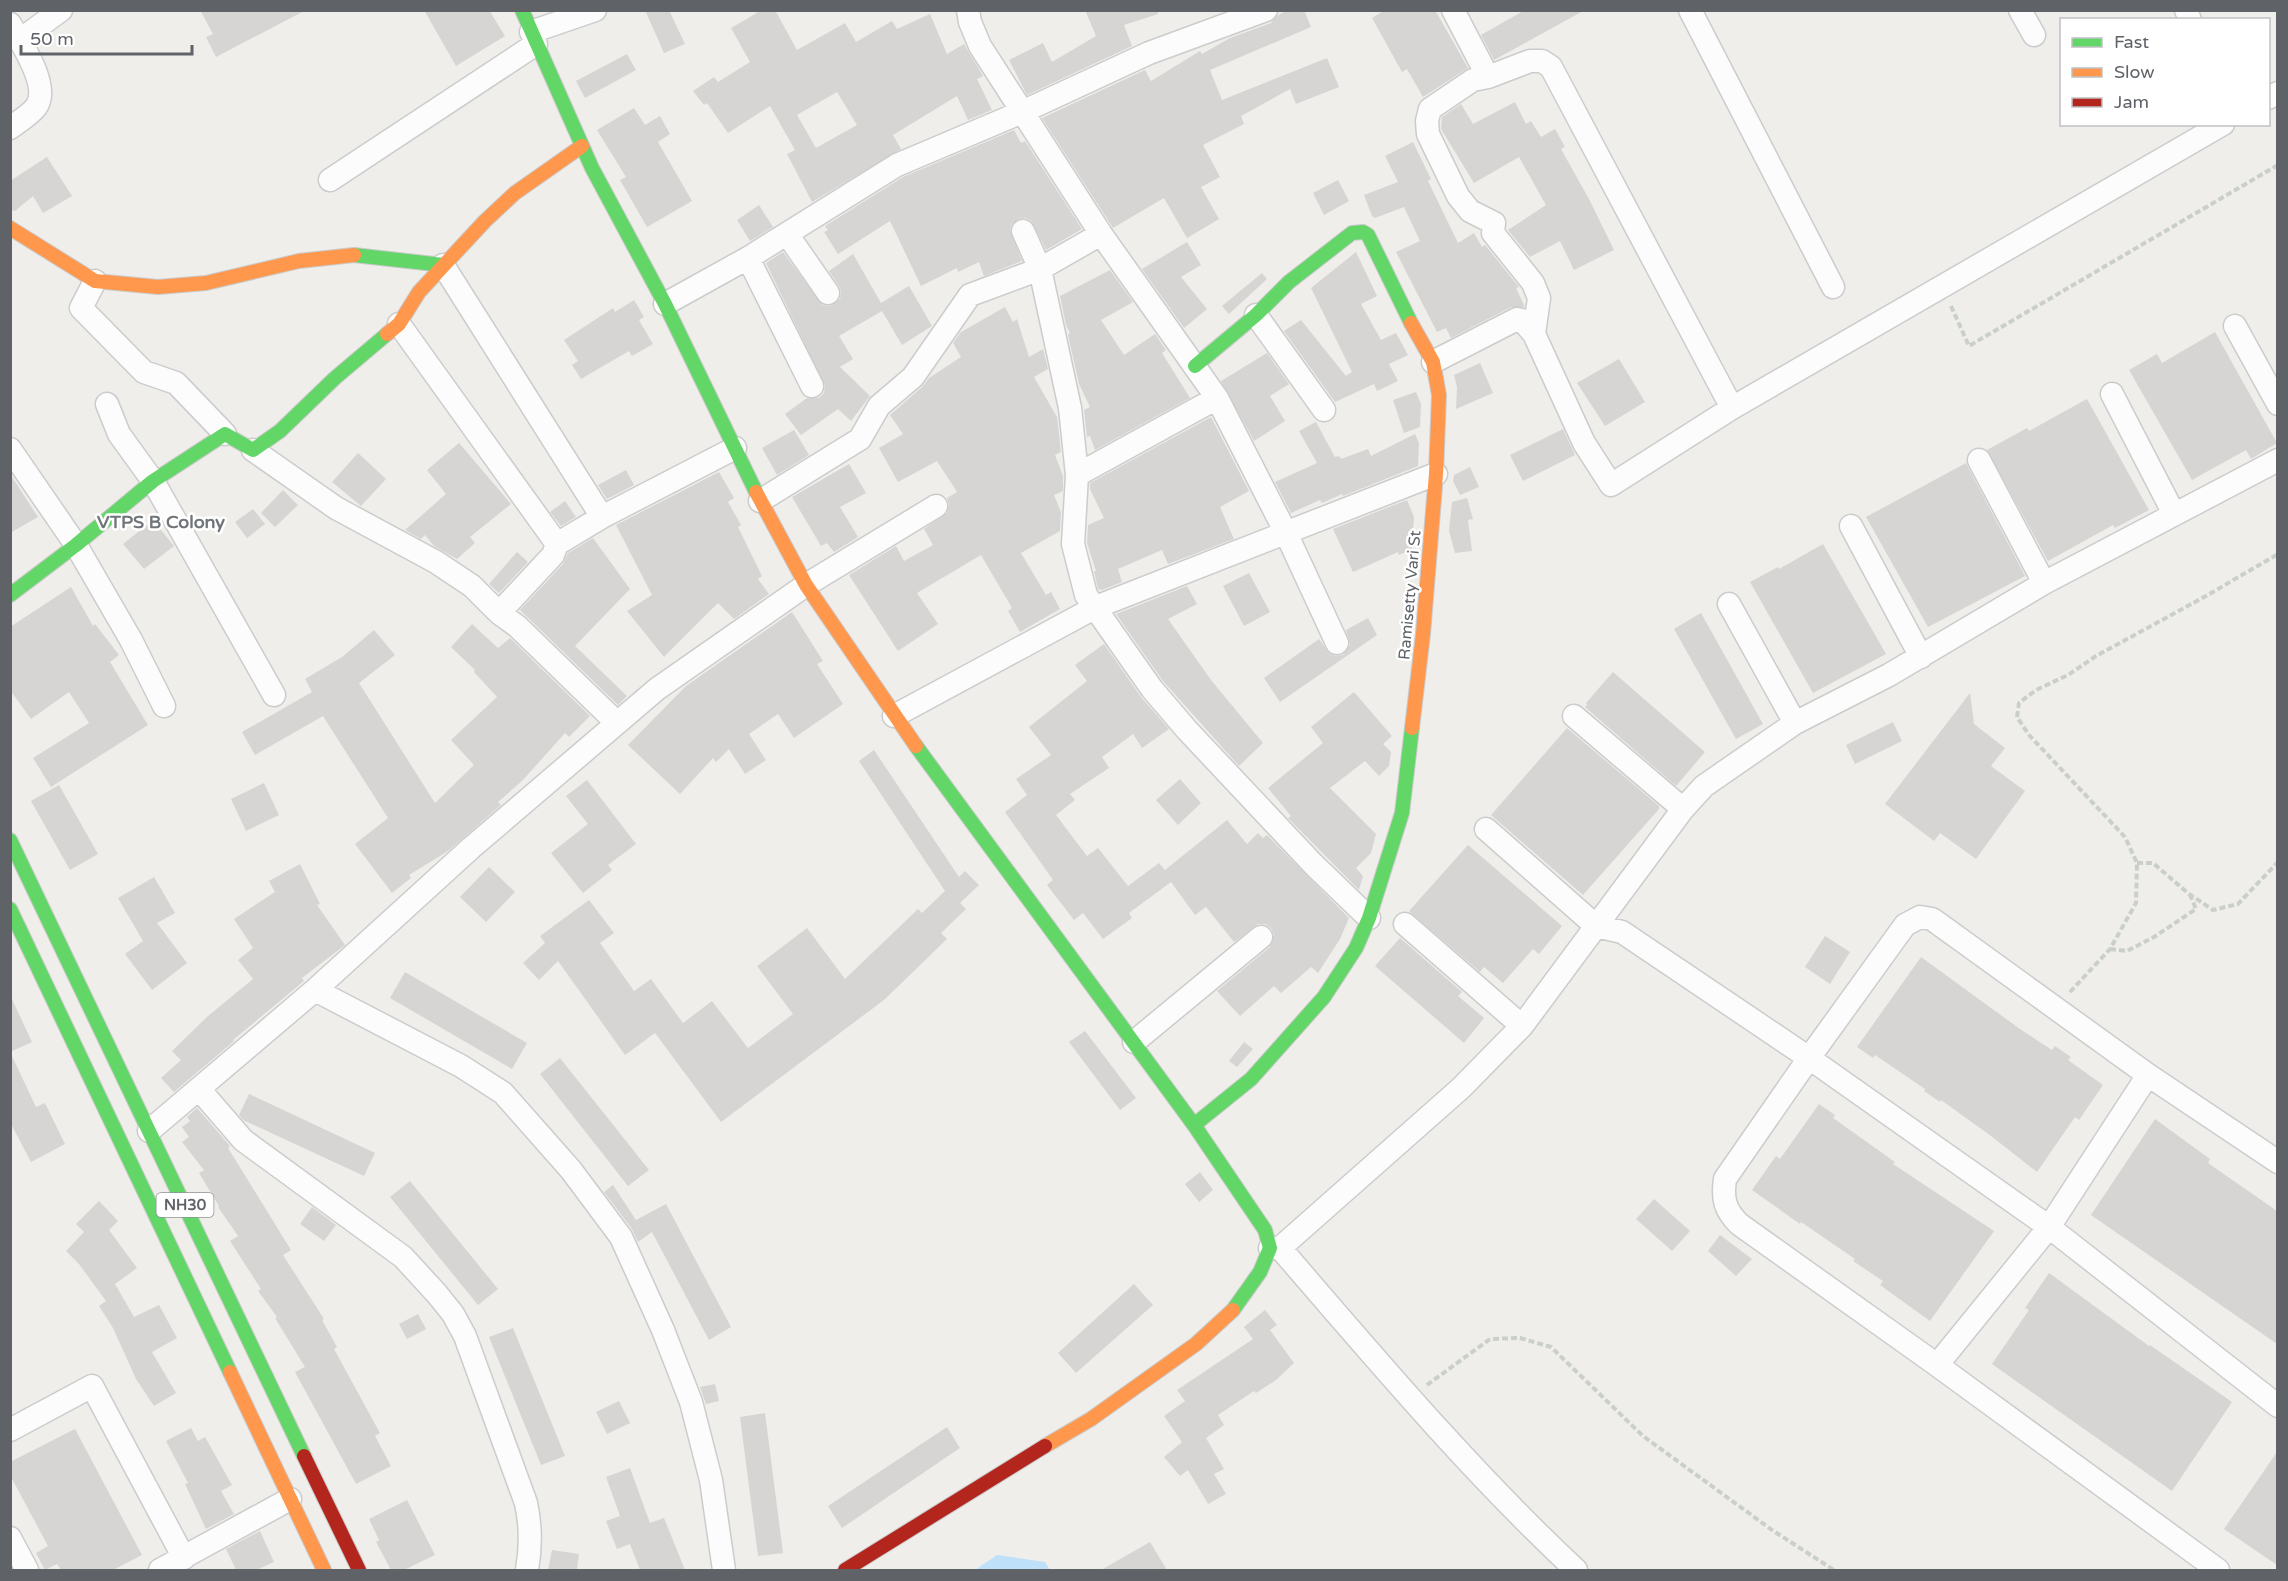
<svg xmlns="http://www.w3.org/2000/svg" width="2288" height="1581" viewBox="0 0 2288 1581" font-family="'Varela Round',sans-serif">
	<rect width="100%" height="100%" fill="#efeeea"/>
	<path fill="#bfe0f9" d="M997,1555L1045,1562L1050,1570H975Z"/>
	<path fill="#d6d5d3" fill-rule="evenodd" d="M200,10H306L216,57L206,37L213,34Z
		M424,10H489L505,36L456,66Z
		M645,10H669L685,44L664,53Z
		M762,10H775L797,50L845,23L856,42L892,21L897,29L930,14L947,54L964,44L983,76L977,79L992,110L968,120L957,96L893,135L901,149L812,202L787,154L795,150L770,106L728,133L707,103L704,105L693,91L714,77L718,82L750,62L731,28ZM837,92L857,125L816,148L797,115Z
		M1085,10H1158V14L1124,25L1132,46L1027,95L1009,60L1043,43L1052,62L1096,36Z
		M1289,10H1304L1311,27L1210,70L1222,100L1327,58L1339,87L1296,104L1290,89L1241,116L1244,124L1203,145L1220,177L1201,187L1219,219L1187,238L1164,198L1113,228L1042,118L1145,70L1151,81L1200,51L1202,54L1230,38L1271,23L1278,15Z
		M1385,10H1435L1468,68L1423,97L1407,69L1402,72L1372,18Z
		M1525,10H1585L1494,60L1481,35Z
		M627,54L636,70L585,98L576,81Z
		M1515,102L1526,124L1531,121L1541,137L1555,129L1565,147L1561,149L1589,199L1614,250L1574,270L1560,241L1530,257L1508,230L1546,205L1519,157L1474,183L1441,129L1442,117L1461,104L1473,124Z
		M634,108L645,125L660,116L670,134L658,142L692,201L647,227L620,180L626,177L597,130Z
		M1014,130L1021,143L1025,141L1082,229L1046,250L1031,220L1025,218L1018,219L1012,224L1010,230L1022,261L984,276L979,262L958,272L957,268L921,286L890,221L838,254L824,232L828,230L825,226L903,177Z
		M1413,142L1431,179L1428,181L1458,243L1474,233L1482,247L1485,245L1519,287L1516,288L1524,305V307H1511L1451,338L1446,328L1437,332L1396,252L1420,241L1404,207L1375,218L1372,216L1364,195L1398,182L1385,156Z
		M47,157L72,196L43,213L33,196L15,211L10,210V181Z
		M1338,180L1349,201L1324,215L1313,193Z
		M759,205L773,227L750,241L737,220Z
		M1187,242L1201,265L1181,277L1207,309L1184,328L1142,269Z
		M783,252L822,305L830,306L840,299L841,292L839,286L829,271L853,254L881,303L909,286L932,326L902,345L882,311L839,336L853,359L840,367L870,396L851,421L838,409L801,435L785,414L807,398H819L824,393L825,386L766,263Z
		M1356,252L1377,296L1361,304L1381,340L1396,333L1408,355L1389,364L1398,381L1377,391L1374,384L1335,402L1284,331L1301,320L1346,376L1352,372L1311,288Z
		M1110,270L1133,302L1101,320L1124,355L1155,334L1166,350L1162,353L1190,398L1095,450L1090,436L1087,437L1084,410L1090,407L1079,384L1068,335L1070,333L1066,325L1060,296Z
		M1262,273L1267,279L1229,314L1222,306Z
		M634,300L644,317L639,320L653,344L632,356L629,351L581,379L572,365L578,361L564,340L613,308L615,312Z
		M1005,307L1013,322L1017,319L1029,357L1043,349L1048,369L1034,377L1057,417L1061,452L1055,455L1063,476V491L1054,495L1061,512L1060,531L1021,553L1046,595L1051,592L1060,609L1020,632L1008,611L1012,608L981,555L917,593L938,624L898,651L849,575L896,546L904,561L933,545L924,529L947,513L949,505L947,498L957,492L937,461L898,482L879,448L903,434L890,415L922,387L929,378L961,357L953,343L961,332Z
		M2215,332L2277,443L2251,459L2246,450L2192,480L2129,370L2157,354L2162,363Z
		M1267,353L1289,384L1270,396L1285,421L1254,441L1221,381Z
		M1619,359L1645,402L1605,426L1577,383Z
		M1480,363L1493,393L1456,409L1457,387L1454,375Z
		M1416,392L1421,404L1420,427L1404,433L1393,400Z
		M2087,399L2149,510L2115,528L2113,525L2048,561L1987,450L2027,428L2029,431Z
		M1211,417L1249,491L1220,507L1234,539L1168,564L1162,550L1118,569L1122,582L1102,590L1098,589L1094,571H1096L1087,543L1088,525L1104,518L1090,489V483Z
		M1316,422L1335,457L1339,456L1341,459L1368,449L1371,456L1415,434L1419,443L1418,466L1343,496L1342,494L1322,503L1320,500L1291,513L1275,482L1317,463L1299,431Z
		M1563,429L1575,455L1523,481L1510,455Z
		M794,430L809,455L777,475L762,448Z
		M459,443L511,504L470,537L475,543L457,559L434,546L425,535L421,539L405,530L446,494L427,470Z
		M358,453L386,479L361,506L332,482Z
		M1966,463L2025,576L1928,627L1866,517Z
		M849,464L866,493L840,507L858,537L834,552L827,543L821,546L792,497Z
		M1470,467L1479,487L1460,495L1453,481L1454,475Z
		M626,470L634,485L607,499L598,485Z
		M719,472L734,498L728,502L741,525L738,527L762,576L758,579L769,594L734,619L718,603L664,657L627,611L652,595L616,525Z
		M10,474L38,517L10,533Z
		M283,490L298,505L275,527L261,513Z
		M1467,498L1473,519L1468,520L1472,551L1455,553L1449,531L1452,502Z
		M1407,500L1414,517L1412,549L1399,555L1398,552L1353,572L1333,529Z
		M565,501L576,517L561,526L550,512Z
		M253,509L265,524L247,538L235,522Z
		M153,520L174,546L144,569L123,544Z
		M593,538L630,589L575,646L627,696L618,705L520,610L563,564L568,553Z
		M1823,544L1886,654L1813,693L1750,582L1778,567L1779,569Z
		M517,552L528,562L499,593L489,584Z
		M1249,573L1270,612L1244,626L1223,586Z
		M1187,586L1197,604L1168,619L1211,680L1263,743L1239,766L1163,681L1116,614Z
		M71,587L93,626L95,624L119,655L110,662L148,725L51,787L33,758L89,723L69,692L31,719L10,690V627Z
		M792,612L823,661L817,664L843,704L794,738L778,714L749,734L766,760L745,774L729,749L716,762L713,758L680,794L628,745L686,686Z
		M1701,613L1763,724L1736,739L1674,629Z
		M1368,618L1377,635L1280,702L1264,678L1319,639L1330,654L1336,656L1343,655L1350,645L1346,630Z
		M472,624L498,648L510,638L590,716L569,737L565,733L523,780L498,802L501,805L448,851L409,875L411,878L392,893L355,844L388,818L323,716L255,755L242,732L312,692L305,679L342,657L374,630L395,655L359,683L435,803L474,765L451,740L497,697L474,672L475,670L451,647Z
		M1104,644L1141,697L1169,729L1142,748L1133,734L1102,757L1109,768L1070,794L1075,800L1056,815L1087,856L1098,848L1128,886L1159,863L1165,870L1227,820L1247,844L1258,833L1263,838L1267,835L1349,918L1340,939L1318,973L1311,967L1281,993L1274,986L1240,1016L1217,991L1270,947L1274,935L1271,928L1265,924H1258L1234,942L1206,907L1195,915L1171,882L1129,913L1132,918L1103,939L1083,913L1074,920L1047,885L1053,880L1005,812L1027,795L1016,779L1051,755L1029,727L1087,681L1075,665Z
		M1613,672L1705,752L1676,786L1585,707L1587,705L1586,703Z
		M1354,692L1392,736L1383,744L1391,752L1389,766L1379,776L1365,761L1330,788L1376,834L1371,853L1356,868L1363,876L1359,890L1288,818L1291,816L1268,788L1323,743L1311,727Z
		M1970,693L1974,724L2005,748L1991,766L2025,791L1976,859L1940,833L1934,841L1885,804Z
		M1893,722L1902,741L1855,764L1846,745Z
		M1567,728L1659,806V809L1583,895L1491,815Z
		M874,750L959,877L965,871L979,885L960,903L966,909L941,933L947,939L884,1000L721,1122L655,1033L625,1055L558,961L539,980L523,963L545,943L540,936L589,900L614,933L600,943L634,991L651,979L683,1023L712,1001L748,1048L793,1014L757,966L807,928L845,979L918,909L922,913L945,891L859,761Z
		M1180,779L1201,803L1178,825L1156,800Z
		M587,780L636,844L608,865L612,870L583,893L551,853L588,824L566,796Z
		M264,783L279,815L246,831L231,799Z
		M59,785L98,854L70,870L31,801Z
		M1468,845L1562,926L1539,954L1533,949L1503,983L1484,967L1480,972L1409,911Z
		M300,864L320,904L317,905L345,945L302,978L304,981L233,1040L234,1041L174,1092L161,1078L181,1060L172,1051L208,1016L253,979L238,960L253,948L234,919L275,892L269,881Z
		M489,867L515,892L486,922L460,897Z
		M154,877L175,913L157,923L187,963L152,990L125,954L143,941L118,898Z
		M1825,936L1850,952L1830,984L1805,967Z
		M1400,938L1462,992L1458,996L1484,1018L1464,1043L1375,966Z
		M1921,957L2020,1029L2052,1050L2055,1046L2071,1057L2068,1060L2103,1085L2079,1120L2075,1117L2037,1172L1991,1136L1941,1100L1940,1102L1924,1091L1925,1089L1875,1055L1873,1058L1857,1047Z
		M405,972L527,1043L512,1069L390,998Z
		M10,995L32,1042L10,1052Z
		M1085,1031L1136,1098L1120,1110L1069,1042Z
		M1244,1042L1253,1049L1237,1067L1229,1061Z
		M10,1052L36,1107L45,1103L65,1144L31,1162L10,1122Z
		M560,1058L649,1170L628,1186L540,1074Z
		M249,1094L375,1153L364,1176L243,1120L239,1115Z
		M1819,1104L1835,1115L1833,1118L1895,1162L1893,1164L1994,1231L1930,1321L1880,1285L1883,1281L1853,1261L1855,1259L1801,1222L1800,1224L1752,1190L1776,1156L1780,1159Z
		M197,1108L230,1146L228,1148L291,1250L283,1255L324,1319L322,1320L337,1347L334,1349L380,1433L375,1436L391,1466L356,1484L295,1372L305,1367L275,1318L277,1317L258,1291L261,1289L230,1241L238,1236L218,1207L219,1206L199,1173L204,1170L182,1142L189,1137L182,1127L190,1121L187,1117Z
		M2155,1119L2210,1159L2208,1163L2277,1211V1344L2091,1215Z
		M1200,1172L1213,1190L1199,1202L1185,1184Z
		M410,1181L498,1289L478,1305L390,1197Z
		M613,1185L636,1220L666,1204L731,1327L709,1340L652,1232L638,1242L632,1229L604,1192Z
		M1654,1199L1690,1231L1672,1251L1636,1219Z
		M99,1201L118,1221L109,1230L137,1268L115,1284L134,1317L159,1305L177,1338L152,1352L176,1393L154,1406L136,1379L113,1328L99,1306L106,1301L79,1264L66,1251L84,1232L76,1224Z
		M312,1207L336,1225L324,1241L300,1224Z
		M1720,1235L1752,1259L1736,1276L1708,1251Z
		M2049,1273L2149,1346L2150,1345L2232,1402L2172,1491L1992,1364L2029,1310L2025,1308Z
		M1134,1284L1153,1305L1076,1373L1058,1353Z
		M1265,1310L1277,1325L1270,1330L1294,1363L1276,1380L1256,1393L1254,1391L1218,1415L1224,1425L1206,1438L1224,1469L1214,1474L1226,1494L1208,1504L1188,1470L1180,1476L1164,1457L1182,1442L1164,1416L1185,1401L1177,1390L1253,1339L1244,1327Z
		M418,1314L426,1329L407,1339L399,1324Z
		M513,1328L565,1456L541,1465L489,1337Z
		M715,1384L719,1401L706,1404L700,1387Z
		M619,1401L630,1423L607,1434L596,1412Z
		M765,1413L783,1553L758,1556L740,1417Z
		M947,1427L960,1448L842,1528L828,1506Z
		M191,1428L198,1441L205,1437L232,1485L221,1491L234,1514L206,1529L185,1484L188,1483L166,1441Z
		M75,1429L142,1555L113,1570H61L57,1564L45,1570L36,1553L48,1546L10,1475V1462Z
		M2277,1452V1565L2224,1529Z
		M630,1468L650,1523L664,1518L685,1570H640L630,1544L617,1549L606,1521L620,1516L606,1477Z
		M407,1500L435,1555L404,1570H391L376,1542L379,1540L369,1519Z
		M260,1531L274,1562L256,1570H236L226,1549Z
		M1150,1542L1167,1570H1101Z
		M552,1550L579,1554L577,1570H548Z"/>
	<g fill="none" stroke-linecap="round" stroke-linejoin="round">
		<defs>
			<path id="street" d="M968,10L970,22L980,46L1101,234L1217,398L1286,533L1337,643
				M1453,10L1488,77
				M1690,10L1833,287
				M2020,10L2034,35
				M2186,10L2190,20
				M10,24C21,42 51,87 36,107C30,115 18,122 10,128
				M531,32L595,10
				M20,40L61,10
				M2268,98L2278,93
				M330,180L536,44
				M1023,231L1040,269L1070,408L1077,475L1073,544L1086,595L1152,689L1187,730L1313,864L1369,918
				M787,234L828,293
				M748,258L812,386
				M443,265L602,517
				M95,281L81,308L144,372L176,383L225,434
				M665,304L748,258L897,165L1022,112L1149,53L1266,10
				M1256,315L1324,410
				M399,324L557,544
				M2235,326L2278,404
				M1534,334L1539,298L1533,283L1493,233L1494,223L1470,211L1458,196L1428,134L1427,121L1430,109L1473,80L1488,77L1530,61H1542L1551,67L1732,408
				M1433,362L1517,319L1522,320L1534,334L1584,443L1611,485L1732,408L2223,124
				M2112,394L2174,514
				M107,404L119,434L153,481L274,695
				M10,449L76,545L131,640L164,706
				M253,450L336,508L436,562L472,586L499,613L517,626L617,723
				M1979,460L2044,583
				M1077,475L1217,398
				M760,501L860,439L879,406L913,377L970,295L1040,269L1101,234
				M1851,526L1921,657
				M1729,604L1795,723
				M499,613L553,555L557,544L602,517L735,448
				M894,716L1096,607L1436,474
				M1574,716L1683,809
				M1486,829L1596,926L1622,932L1809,1058L2049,1227L2278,1406
				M1405,924L1522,1026
				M315,990L461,1066L503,1093L571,1170L621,1237L663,1330L691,1402L711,1480L724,1570
				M1134,1042L1261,937
				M199,1089L243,1140L403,1257L437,1294L453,1314L465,1336L526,1503C531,1526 531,1547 527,1570
				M149,1131L315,990L471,848L657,689L806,585L936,506
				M1270,1248H1280C1375,1358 1470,1471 1576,1570
				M1280,1248L1461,1088L1522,1026L1683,809L1704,786L1795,723L1889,675L2044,583L2278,460
				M1937,1365L2049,1227L2148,1075
				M10,1430L92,1386L184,1558
				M10,1538L27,1570
				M160,1570L290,1499
				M2218,1570L1937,1365L1739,1224C1725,1210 1722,1199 1725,1179L1809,1058L1905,925L1920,917L1932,919L2148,1075L2278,1162"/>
			<path id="fast" d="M522,10L592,168L665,304L756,492
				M354,255L443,265
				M1195,366L1256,315L1289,282L1352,233L1363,232L1368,235L1411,323
				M10,595L76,545L153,481L225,434L253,450L280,431L335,378L387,334
				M916,746L1194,1125L1265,1230L1270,1248L1260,1272L1233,1310
				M10,840L304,1456
				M10,909L230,1372
				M1194,1125L1251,1079L1324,997L1356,948L1369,918L1402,813L1412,728"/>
			<path id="slow" d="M10,228L95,281L158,287L206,283L299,261L354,255
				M1411,323L1433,362L1439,395L1436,474L1423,634L1412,728
				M387,334L399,324L419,292L485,221L515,193L582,146
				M756,492L806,585L916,746
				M230,1372L324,1570
				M1045,1446L1091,1419L1196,1344L1233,1310"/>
			<path id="jam" d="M304,1456L359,1570
				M845,1570L1045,1446"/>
		</defs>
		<use href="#street" stroke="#cbcccc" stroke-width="25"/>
		<use href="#fast" stroke="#cacacb" stroke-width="16"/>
		<use href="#slow" stroke="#cacacb" stroke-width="16"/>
		<use href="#jam" stroke="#cacacb" stroke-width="16"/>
		<path stroke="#cacfcc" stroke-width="4" stroke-dasharray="6 3" stroke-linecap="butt" d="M1951,306L1969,346L2278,165
			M2137,863H2153L2189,894L2213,910L2238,904L2278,862
			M2110,949L2127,951L2154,937L2196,909L2190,895
			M2070,992L2110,949L2136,903L2137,863L2125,837L2029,735L2017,717L2019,703L2036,690L2068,675L2096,656L2206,596L2278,554
			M1427,1385L1490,1339L1520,1338L1551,1347L1643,1436L1772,1530L1834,1570"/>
		<use href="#street" stroke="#fdfcfc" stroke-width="22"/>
		<use href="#fast" stroke="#63d668" stroke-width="14"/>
		<use href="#slow" stroke="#ff974d" stroke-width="14"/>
		<use href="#jam" stroke="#b3261e" stroke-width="14"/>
	</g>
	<g text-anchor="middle" stroke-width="5" stroke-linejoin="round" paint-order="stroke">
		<rect fill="#fff" stroke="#8f9295" stroke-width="1.5" x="156.5" y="1193" width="57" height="24" rx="4.5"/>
		<g font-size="15" font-weight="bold" fill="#5f6368">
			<text x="185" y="1210">NH30</text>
		</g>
		<g font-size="16" fill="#5f6368" stroke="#fff">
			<text transform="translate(1409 595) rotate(-85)" y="6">Ramisetty Vari St</text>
		</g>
		<g font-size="18" font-weight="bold" fill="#70757a" stroke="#fff">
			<text x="161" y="528">VTPS B Colony</text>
		</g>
	</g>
	<rect width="2288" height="1581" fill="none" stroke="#5f6368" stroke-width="24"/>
	<rect x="2060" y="18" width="210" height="108" fill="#ffffff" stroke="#bfc1c3" stroke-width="1.5"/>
	<rect x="2072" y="38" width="30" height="9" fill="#63d668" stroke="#bfc1c3" stroke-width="1.5"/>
	<text x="2114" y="48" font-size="18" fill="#5f6368">Fast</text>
	<rect x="2072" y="68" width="30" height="9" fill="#ff974d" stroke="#bfc1c3" stroke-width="1.5"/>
	<text x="2114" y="78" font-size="18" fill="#5f6368">Slow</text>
	<rect x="2072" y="98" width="30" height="9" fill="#b3261e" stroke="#bfc1c3" stroke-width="1.5"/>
	<text x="2114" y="108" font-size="18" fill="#5f6368">Jam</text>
	<path d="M21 45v9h171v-9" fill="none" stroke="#5f6368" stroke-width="3"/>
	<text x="30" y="45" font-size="18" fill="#5f6368" stroke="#ffffff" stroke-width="4.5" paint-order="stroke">50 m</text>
</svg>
